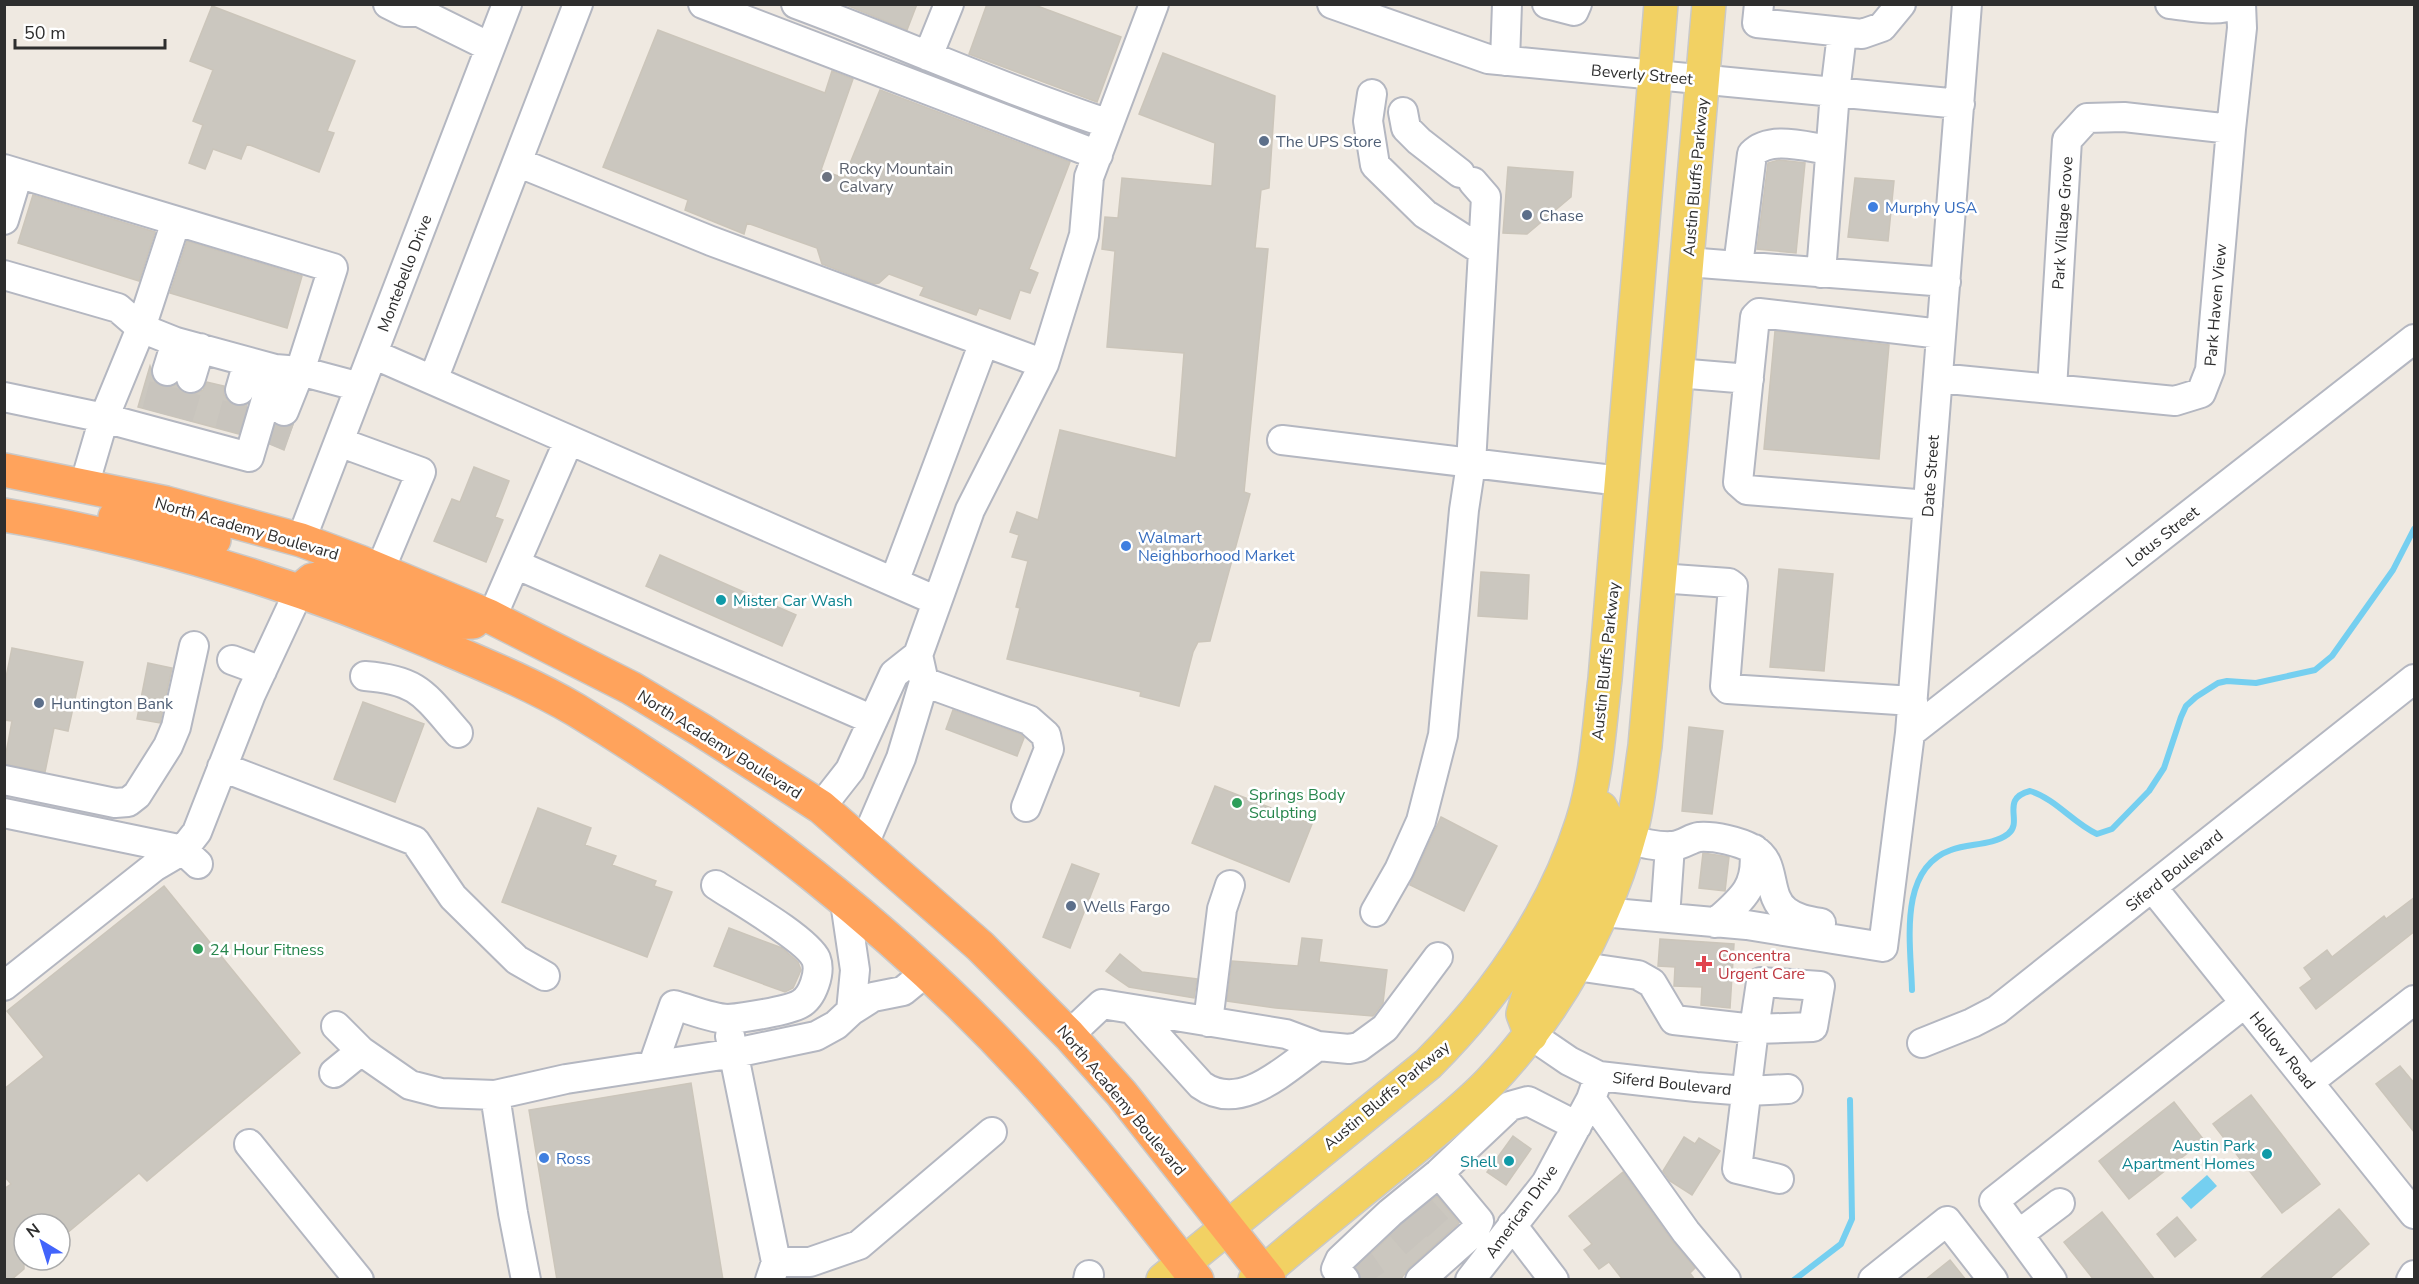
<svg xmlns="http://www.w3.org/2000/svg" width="2419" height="1284" viewBox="0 0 2419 1284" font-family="'Nunito Sans',sans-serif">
	<rect width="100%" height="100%" fill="#efe9e1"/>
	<path fill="#75cff0" d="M2207,1175L2217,1186L2191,1209L2181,1198Z"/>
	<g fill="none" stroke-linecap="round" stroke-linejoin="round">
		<path stroke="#75cff0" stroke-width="6" d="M1912,990C1911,946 1897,869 1951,850C1969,843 1992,846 2008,834C2024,822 1999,799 2030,791C2056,799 2073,823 2097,834L2112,829L2149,791L2164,768L2181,717L2186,706L2196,697L2218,683L2227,681L2256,683L2315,670L2332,656L2393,570L2414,529
			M1794,1280L1841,1244L1852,1219L1850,1100"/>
	</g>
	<path fill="#cbc7bf" stroke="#cbc5ba" stroke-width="1.5" d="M844,4H917L907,30Z
		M987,4H1032L1121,37L1097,102L969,54Z
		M212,6L355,61L327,131L334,133L319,172L247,144L241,159L213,149L205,169L189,163L203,125L193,121L213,70L190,61Z
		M658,30L825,93L832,71L853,79L821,170L844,178L880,90L1070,162L1029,269L1038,273L1030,293L1020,290L1010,319L979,308L976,315L920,295L924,287L889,274L879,283L874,284L822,264L817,248L747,223L744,234L685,210L688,200L603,167Z
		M1163,53L1275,96L1269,188L1261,190L1255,248L1268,249L1244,492L1250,494L1210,641L1198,642L1193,652L1179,706L1140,696L1141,692L1007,659L1020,608L1016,607L1028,561L1012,557L1019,535L1010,532L1017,512L1038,520L1060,430L1176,458L1184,353L1107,347L1115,251L1102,249L1105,217L1118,218L1122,178L1212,186L1215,143L1139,114Z
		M1779,160L1805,163L1796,253L1757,249L1768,163Z
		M1508,167L1573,172L1571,197L1527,234L1503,233Z
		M1855,178L1894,181L1888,241L1848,237Z
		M33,195L155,232L139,281L18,243Z
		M187,241L302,276L287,328L170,293Z
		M1775,331L1889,345L1879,459L1764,449Z
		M150,366L155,382L162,387H170L176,384L186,394H194L203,390L207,382L224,386V395L228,401L235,406L247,404L239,434L138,407Z
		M293,424L284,450L270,444L276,425L286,427Z
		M474,467L509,481L495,517L503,520L486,562L434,541L452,499L460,502Z
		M660,555L796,615L782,646L646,586Z
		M1779,569L1833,574L1824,671L1770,667Z
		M1481,572L1529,575L1527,619L1478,616Z
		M12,648L83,662L68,731L54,728L45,772L4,764L12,721L4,720V687Z
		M148,663L172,668L160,723L137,719Z
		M363,702L424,724L395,802L334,779Z
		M953,710L1020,734L1024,738L1017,756L946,729Z
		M1689,727L1723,731L1712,814L1682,811Z
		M1215,786L1312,824L1289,882L1192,843Z
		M538,808L591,828L585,845L616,856L612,865L656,881L654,886L672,892L647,957L502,902Z
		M1441,817L1497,846L1464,911L1410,885Z
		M1703,853L1729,857L1725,891L1699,888Z
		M1072,864L1099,874L1070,948L1043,937Z
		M164,886L300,1053L147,1181L139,1173L60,1239V1224H24V1269L11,1280H4V1189L11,1184L4,1176V1089L44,1057L7,1011Z
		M2415,897V931L2316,1009L2300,988L2312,979L2304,968L2327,950L2332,957L2384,916L2386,919Z
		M729,928L782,948L798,962L801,970L793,988L785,992L714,966Z
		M1302,938L1322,940L1319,962L1387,970L1383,1003L1373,1016L1276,1008L1227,1001L1232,961L1298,966Z
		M1660,939L1734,944L1730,1008L1701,1005L1702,987L1674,986L1675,967L1658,966Z
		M1120,954L1142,972L1197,979L1194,998L1129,987L1106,971Z
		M2400,1066L2415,1084V1133L2376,1084Z
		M691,1083L723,1280H557L529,1110Z
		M2251,1095L2320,1184L2282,1213L2213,1124Z
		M2174,1102L2204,1140L2129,1199L2099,1161Z
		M1513,1136L1531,1149L1506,1185L1487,1172Z
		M1684,1137L1695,1144L1699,1138L1720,1151L1692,1195L1670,1181L1663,1171Z
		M1623,1172L1673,1242L1695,1268L1690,1273L1695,1280H1623L1609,1262L1599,1269L1584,1250L1592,1244L1569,1216Z
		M1437,1196L1459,1223L1409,1268L1400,1280H1361L1356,1268L1401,1225Z
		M2339,1209L2369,1244L2328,1280H2259Z
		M2102,1212L2138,1258L2155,1280H2094L2064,1242Z
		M2177,1217L2196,1240L2175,1257L2157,1234Z
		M1950,1260L1966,1280H1925Z"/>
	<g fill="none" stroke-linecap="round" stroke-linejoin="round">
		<path stroke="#c8c4bd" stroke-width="28" stroke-dasharray="28 14" stroke-linecap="butt" d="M156,412L167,371
			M179,418L191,378
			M229,431L240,390
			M271,445L284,411
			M1419,1207L1449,1240
			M1398,1224L1427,1257
			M1357,1257L1373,1280"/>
		<defs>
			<path id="minor" d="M388,4L404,12H419L490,47
				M703,4L1098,155
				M796,4C901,43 1003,89 1109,124
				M1332,4L1488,59L1960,104
				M1547,4L1574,11L1577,4
				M1759,4L1757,23L1862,34L1882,27L1901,4
				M2170,4C2191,6 2217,13 2236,4
				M928,56L949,4
				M1505,61L1507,4
				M1372,94L1368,121L1375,165L1425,214L1483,251L1471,464L1464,510L1443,735L1421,821L1399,870L1375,912
				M1403,112L1406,128L1419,141L1460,173
				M517,162L711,241L1044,364
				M4,169L333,268L300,371L284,411
				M1473,182L1486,197L1483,251
				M4,220L18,174
				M1687,262L1946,282
				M1738,266L1752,154C1770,135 1806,147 1830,150
				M1821,273L1835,92L1842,34
				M4,275L118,308L141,328L176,221
				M373,354L937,601
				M167,371L176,342
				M1677,373L1749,379
				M191,378L200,348
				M1938,378L2175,401L2201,393L2210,370L2231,129
				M433,380L578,4
				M2052,389L2067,140L2087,118L2124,117L2231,129L2242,28L2241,4
				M240,390L248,362
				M4,397L104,418L249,457L275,369
				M1282,440L1621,481
				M339,442L421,472L380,570
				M84,486L104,418L141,328L176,342L275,369L300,371L360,387
				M1928,505L1747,490L1738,482L1755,317L1759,313L1941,334
				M301,540L507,4
				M515,564L873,720
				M1659,578L1729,583L1733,586L1725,686L1728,689L1913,701
				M894,582L984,342
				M492,617L569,440
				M232,660L262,671
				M365,676C418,680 424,694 458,733
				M924,682L1029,720L1046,735L1049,749L1026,807
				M1910,733L2414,339
				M222,767L415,841L453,897L517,960L545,976
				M4,780L115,803L128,802L137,795L168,746L176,727L194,646
				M821,807L850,770L894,674L918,655
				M4,813L183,850L197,832L251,694L299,591
				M1627,839C1642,843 1657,847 1673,846C1683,845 1691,838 1699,837C1715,836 1738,841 1753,849C1778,862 1765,895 1786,911C1796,919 1809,921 1821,923
				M864,844L901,758L924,682L918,655L970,510L1044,364L1084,235L1089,177L1154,4
				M2152,887L2414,1214
				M845,902L855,970L851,1011
				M1602,912L1747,925L1883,947L1910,733L1967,4
				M1665,917L1670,846
				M1715,923C1741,900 1759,887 1754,849
				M1576,966L1638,975L1652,983L1674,1020L1754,1029L1737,1169L1779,1179
				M1761,982L1820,986L1813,1027L1754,1029Z
				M4,986L154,867L183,850L198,864
				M1133,1010L1201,1085C1241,1114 1286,1068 1318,1046
				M1208,1022L1222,909L1230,885
				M1069,1035L1102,1004L1286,1034L1318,1046L1349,1049L1359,1047L1385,1028L1438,957
				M1531,1035L1569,1061L1599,1076L1696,1087L1747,1091L1788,1089
				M730,1036L776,1262L770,1280
				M1922,1043L1972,1023L1997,1010L2414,679
				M361,1051L410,1085L441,1093L495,1095L566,1079L735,1053L816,1036L836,1025L851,1011L873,997L903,991L925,973
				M653,1065L674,1005C689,1009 713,1019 728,1019C742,1018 788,1011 800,1004C813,997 821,972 816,959C807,939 737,899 716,885
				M334,1073L361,1051L336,1026
				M2309,1082L2414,1000
				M495,1095L513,1213L526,1280
				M1591,1099L1686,1232L1726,1280
				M249,1144L359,1280
				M1439,1173L1510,1106L1528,1101L1577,1126
				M1512,1225L1554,1280
				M2019,1234L2060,1203
				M776,1262H810L859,1245L992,1132
				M1088,1280L1089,1275
				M1345,1280L1336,1269L1340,1260L1390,1213L1439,1173L1479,1221L1474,1232L1420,1280
				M1470,1280L1546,1183L1591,1099L1599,1076
				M1873,1280L1947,1221L1993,1280
				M2052,1280L1994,1201L2245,1003
				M2411,1280L2414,1275"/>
			<path id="major" d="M1531,1035L1523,1014L1529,994L1569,921L1589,875L1606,818L1601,808
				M1163,1280L1428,1064C1495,997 1553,914 1582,823C1597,777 1599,727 1605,679L1661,4
				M1255,1280C1304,1237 1356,1196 1406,1155C1434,1132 1464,1109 1489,1083C1559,1009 1607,921 1633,823C1639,798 1641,771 1645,746L1709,4"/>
			<path id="highway" d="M4,470L166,503L301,540L360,562L489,616L631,688L701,730L821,807L980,946L1069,1035L1121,1093L1269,1280
				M4,515C151,540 294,584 431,642C480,663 530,683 576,710C737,808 897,932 1025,1071C1086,1137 1141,1209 1197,1280
				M115,517L214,540
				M299,591L312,580L328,577L448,623L473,622"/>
		</defs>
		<use href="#minor" stroke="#b4b7c1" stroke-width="32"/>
		<use href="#major" stroke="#c9c9c9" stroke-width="36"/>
		<use href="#highway" stroke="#c9c9c9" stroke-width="36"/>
		<use href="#minor" stroke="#fff" stroke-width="28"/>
		<use href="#major" stroke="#f2d163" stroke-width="33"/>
		<use href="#highway" stroke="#ffa35c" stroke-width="33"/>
	</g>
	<g fill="#5c6f8a" stroke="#fff" stroke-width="2">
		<circle cx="1264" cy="141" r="6"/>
		<circle cx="1527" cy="215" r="6"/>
		<circle cx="39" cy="703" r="6"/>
		<circle cx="1071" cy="906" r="6"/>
	</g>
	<circle fill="#6b7280" stroke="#fff" stroke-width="2" cx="827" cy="177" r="6"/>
	<g fill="#3f7fe0" stroke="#fff" stroke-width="2">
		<circle cx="1873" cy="207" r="6"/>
		<circle cx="1126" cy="546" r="6"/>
		<circle cx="544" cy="1158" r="6"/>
	</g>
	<g fill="#0f9aa8" stroke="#fff" stroke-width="2">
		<circle cx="721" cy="600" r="6"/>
		<circle cx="2267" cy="1154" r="6"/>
		<circle cx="1509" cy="1161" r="6"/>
	</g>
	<g fill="#2e9e5b" stroke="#fff" stroke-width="2">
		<circle cx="1237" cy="803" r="6"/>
		<circle cx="198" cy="949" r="6"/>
	</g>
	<path fill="#e0444e" stroke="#fff" stroke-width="2" d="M1701 955h6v6h6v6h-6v6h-6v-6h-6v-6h6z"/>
	<g text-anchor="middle" stroke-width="5" stroke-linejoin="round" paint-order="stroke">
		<g font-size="16" fill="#2e2e2e" stroke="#fff">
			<text transform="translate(1642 74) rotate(5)" y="6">Beverly Street</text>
			<text transform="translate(1695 177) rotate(-85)" y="6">Austin Bluffs Parkway</text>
			<text transform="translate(2062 223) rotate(-86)" y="6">Park Village Grove</text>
			<text transform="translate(404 273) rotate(-69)" y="6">Montebello Drive</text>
			<text transform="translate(2215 305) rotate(-85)" y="6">Park Haven View</text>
			<text transform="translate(1930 476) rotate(-86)" y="6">Date Street</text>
			<text transform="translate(247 528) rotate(16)" y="6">North Academy Boulevard</text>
			<text transform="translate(2162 536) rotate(-38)" y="6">Lotus Street</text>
			<text transform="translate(1605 661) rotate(-84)" y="6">Austin Bluffs Parkway</text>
			<text transform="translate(720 744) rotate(32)" y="6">North Academy Boulevard</text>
			<text transform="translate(2174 870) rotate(-39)" y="6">Siferd Boulevard</text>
			<text transform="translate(2283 1050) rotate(51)" y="6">Hollow Road</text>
			<text transform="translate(1672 1083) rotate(6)" y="6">Siferd Boulevard</text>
			<text transform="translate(1386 1095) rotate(-40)" y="6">Austin Bluffs Parkway</text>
			<text transform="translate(1122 1100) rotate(50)" y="6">North Academy Boulevard</text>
			<text transform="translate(1521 1211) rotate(-54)" y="6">American Drive</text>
		</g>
		<g font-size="16" fill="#4e5e75" stroke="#fff" text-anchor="start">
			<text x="1276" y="147">The UPS Store</text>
			<text x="1539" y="221">Chase</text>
			<text x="51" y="709">Huntington Bank</text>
			<text x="1083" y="912">Wells Fargo</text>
		</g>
		<g font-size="16" fill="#5b616d" stroke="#fff" text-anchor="start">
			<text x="839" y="174">Rocky Mountain<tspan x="839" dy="18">Calvary</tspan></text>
		</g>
		<g font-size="16" fill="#366cbe" stroke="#fff" text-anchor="start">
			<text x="1885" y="213">Murphy USA</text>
			<text x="1138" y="543">Walmart<tspan x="1138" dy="18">Neighborhood Market</tspan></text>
			<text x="556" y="1164">Ross</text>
		</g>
		<g font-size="16" fill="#0d838f" stroke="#fff" text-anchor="end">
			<text x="733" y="606" text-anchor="start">Mister Car Wash</text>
			<text x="2255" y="1151">Austin Park<tspan x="2255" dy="18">Apartment Homes</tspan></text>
			<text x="1497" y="1167">Shell</text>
		</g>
		<g font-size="16" fill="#27864d" stroke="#fff" text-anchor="start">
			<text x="1249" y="800">Springs Body<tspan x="1249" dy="18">Sculpting</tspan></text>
			<text x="210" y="955">24 Hour Fitness</text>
		</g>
		<g font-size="16" fill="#be3a42" stroke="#fff" text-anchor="start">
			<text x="1718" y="961">Concentra<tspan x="1718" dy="18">Urgent Care</tspan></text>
		</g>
	</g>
	<rect width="2419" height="1284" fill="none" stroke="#2e2e2e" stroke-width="12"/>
	<g transform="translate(42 1242) rotate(322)"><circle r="28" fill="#ffffff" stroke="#ababab" stroke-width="1.5"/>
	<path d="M0-4.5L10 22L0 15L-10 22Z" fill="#4264fb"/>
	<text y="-9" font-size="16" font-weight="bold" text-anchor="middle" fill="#2e2e2e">N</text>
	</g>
	<path d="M15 39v9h150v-9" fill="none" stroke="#2e2e2e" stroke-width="3"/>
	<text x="24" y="39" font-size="18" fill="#2e2e2e" stroke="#ffffff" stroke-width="4.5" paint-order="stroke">50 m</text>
</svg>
